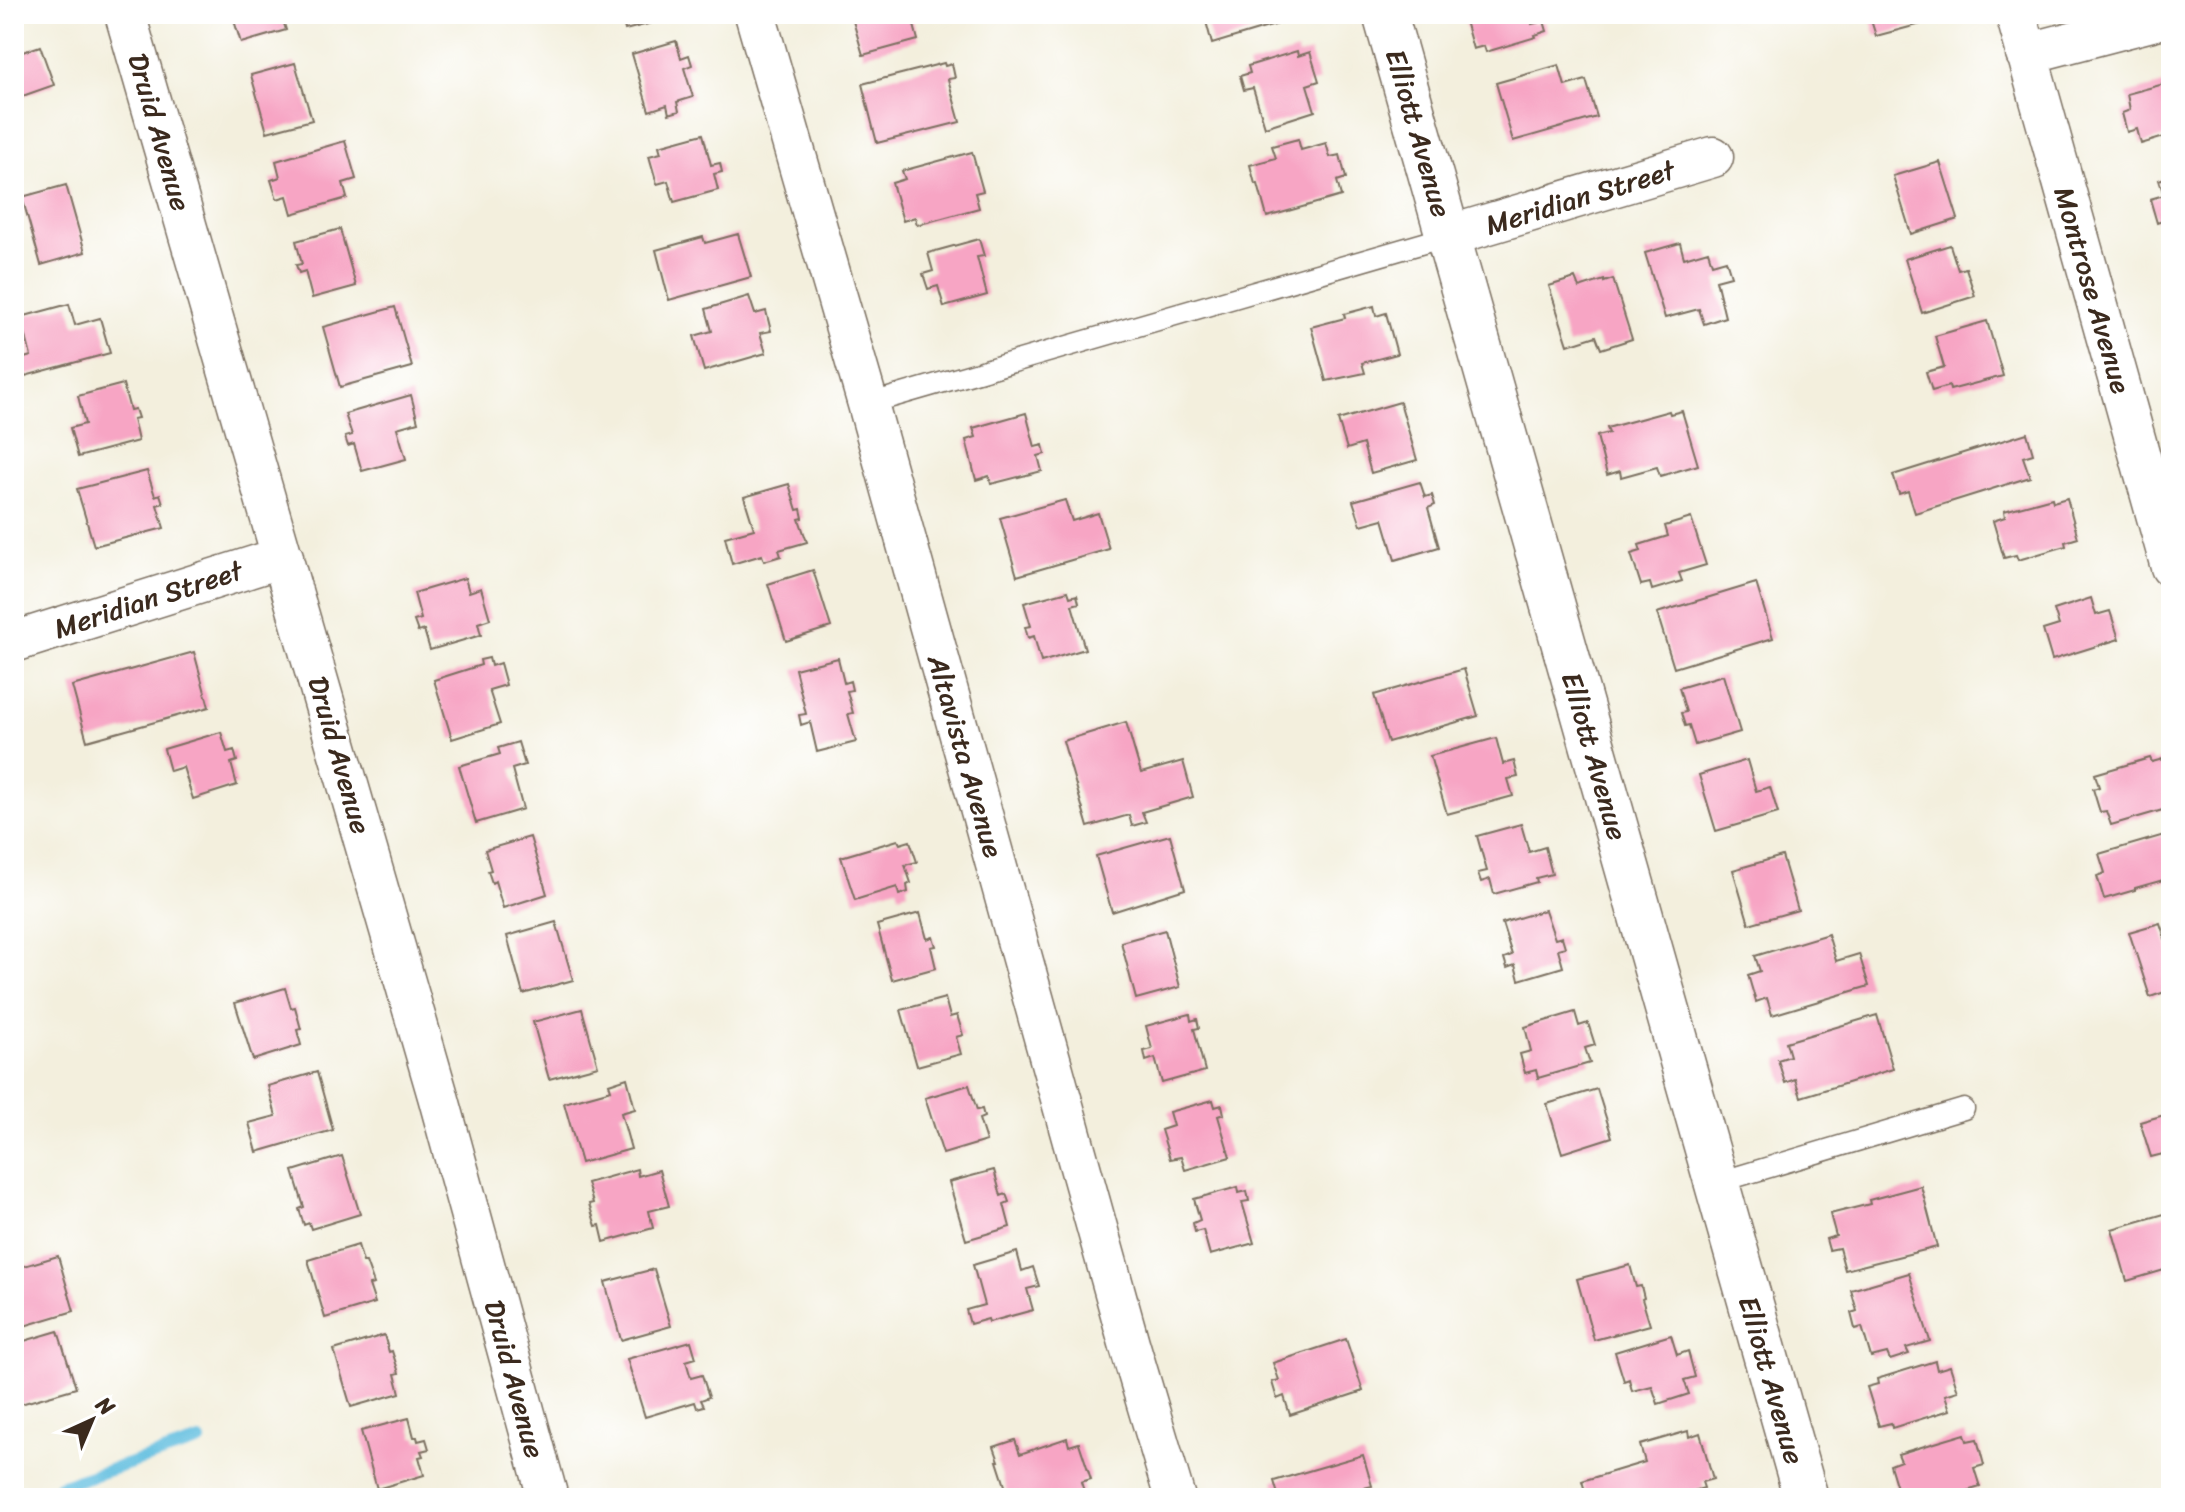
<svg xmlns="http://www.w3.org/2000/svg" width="2185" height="1512" viewBox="0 0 2185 1512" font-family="Sriracha,sans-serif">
	<rect width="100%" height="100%" fill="#fff"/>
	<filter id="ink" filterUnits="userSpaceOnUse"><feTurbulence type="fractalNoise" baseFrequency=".0125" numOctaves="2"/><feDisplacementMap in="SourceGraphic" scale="16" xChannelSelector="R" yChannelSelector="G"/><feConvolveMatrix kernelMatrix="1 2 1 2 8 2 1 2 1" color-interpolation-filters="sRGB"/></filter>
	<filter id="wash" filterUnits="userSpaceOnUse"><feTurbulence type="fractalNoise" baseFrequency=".006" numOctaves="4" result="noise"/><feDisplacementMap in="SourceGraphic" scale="32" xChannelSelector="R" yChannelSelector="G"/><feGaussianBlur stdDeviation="1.8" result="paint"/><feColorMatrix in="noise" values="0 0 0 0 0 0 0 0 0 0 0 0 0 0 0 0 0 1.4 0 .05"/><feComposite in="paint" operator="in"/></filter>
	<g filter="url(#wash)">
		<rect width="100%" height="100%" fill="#f3efdd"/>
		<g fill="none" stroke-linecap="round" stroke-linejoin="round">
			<path stroke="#61bedf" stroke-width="12" d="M60,1486L200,1441"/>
		</g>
		<g id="blocks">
			<path fill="#f7a5c4" d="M232,14H281L286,30L241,43Z
				M621,14H669L671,18L625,30Z
				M851,14H911L918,40L863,55Z
				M1204,14H1286L1288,21L1212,44Z
				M1463,14H1546L1531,19L1532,24L1544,21L1547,31L1535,35L1536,37L1486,52L1484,46L1473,49Z
				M1869,14H1919L1921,24L1876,36Z
				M676,41L681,58L689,55L692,65L684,68L693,97L677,102L679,111L669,114L667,105L649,111L632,54Z
				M40,46L54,85L14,99V55Z
				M1297,51L1298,56L1310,52L1319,81L1307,85L1315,111L1265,127L1253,88L1244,90L1240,76L1250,73L1248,66Z
				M295,63L312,120L267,132L251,75Z
				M944,63L945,66L952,64L955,78L948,79L960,122L877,143L862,84Z
				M1559,65L1565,86L1586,80L1597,117L1513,141L1496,83Z
				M2171,82V135L2141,144L2137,129L2127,132L2122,113L2130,110L2127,94Z
				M703,134L711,165L720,163L722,172L714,174L718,190L674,202L668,181L657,184L649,156L661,153L659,146Z
				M1298,139L1301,150L1326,143L1330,157L1340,155L1346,178L1337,181L1341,196L1267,217L1258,184H1255L1250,165L1276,158L1272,146Z
				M345,141L356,179L343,183L347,198L292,214L287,196L277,199L271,180L280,177L276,161Z
				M972,152L983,191L975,193L979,208L917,225L915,217L903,221L892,183L905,179L902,171Z
				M1940,162L1958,219L1911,234L1893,176Z
				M2171,176V218L2157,223L2150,199L2164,195L2159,180Z
				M66,185L85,252L41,265L22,197Z
				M340,229L356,286L312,298L305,271L299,273L296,265L302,264L296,241Z
				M738,234L751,277L669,300L656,250L703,237L705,243Z
				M979,239L984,256L977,257L987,295L944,307L938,286L928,289L923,274L933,271L928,253Z
				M1680,243L1684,258L1708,251L1712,264L1726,260L1731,276L1716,280L1725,317L1704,324L1699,309L1665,318L1645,253Z
				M1950,245L1958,270L1966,268L1975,296L1922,313L1905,259Z
				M1575,278L1579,288L1604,280V282L1613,279L1632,339L1601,349L1596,336L1568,345L1549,286Z
				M749,296L755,314L766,311L771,331L760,333L766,353L704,371L694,336L712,331L706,309Z
				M69,304L75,325L100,318L110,353L14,379V361L31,356L21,317Z
				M1374,306L1376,316L1386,313L1397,354L1362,363L1365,373L1326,381L1311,327L1345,318L1344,314Z
				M395,307L412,367L340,387L323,327Z
				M1987,321L2003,376L1950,390L1949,386L1932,391L1926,372L1944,367L1935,336Z
				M123,384L130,410L135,409L138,418L133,419L138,441L78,457L70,428L85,424L78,396Z
				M411,395L418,422L397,428L406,459L362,471L354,444L348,446L345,437L352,435L345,414Z
				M1400,402L1417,460L1371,473L1363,444L1347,449L1338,420Z
				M1669,411L1670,414L1682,411L1698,465L1660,476L1657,467L1621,477L1620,471L1607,475L1597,436L1609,433L1607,428Z
				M1026,413L1035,447L1043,445L1045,454L1038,456L1042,471L991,484L989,476L976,480L966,440L976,437L973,428Z
				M2027,433L2033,454L2023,457L2030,477L1915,513L1908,491L1899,494L1893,475Z
				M147,471L155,496L160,494L163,503L157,505L164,528L94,546L77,489Z
				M1420,482L1425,497L1432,495L1435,505L1428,508L1439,547L1395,560L1383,519L1361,525L1353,501Z
				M789,484L797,510L801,509L803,518L799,519L807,542L779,550L781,556L764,561L762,555L732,564L725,537L754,529L744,497Z
				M2052,498L2053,502L2067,498L2078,538L2065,542L2066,546L2018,560L2016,555L2004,558L1993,521L2005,517L2004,511Z
				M1065,500L1072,521L1098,513L1109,549L1017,576L1000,518Z
				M1691,518L1706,565L1679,573L1682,581L1652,590L1650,583L1641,585L1631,554L1641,551L1639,545L1668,536L1665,526Z
				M813,570L831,627L786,641L768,584Z
				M465,578L469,592L481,588L490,619L478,623L481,635L430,650L424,630L418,632L414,621L421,619L414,593Z
				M1756,583L1773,638L1674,668L1657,613Z
				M1068,591L1070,597L1077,595L1079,603L1072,605L1085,649L1041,662L1034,636L1028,638L1025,627L1031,626L1024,603Z
				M2091,598L2096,615L2110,611L2119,639L2052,660L2043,630L2059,625L2054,610Z
				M194,652L209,707L87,741L72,686Z
				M489,658L491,666L500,663L506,685L489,690L500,724L452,739L434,680L481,665L480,660Z
				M838,658L844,683L850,681L852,690L847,691L853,713L848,714L856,742L817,752L810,722L801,725L799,715L806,714L795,669Z
				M1464,669L1478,716L1388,742L1374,695Z
				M1723,675L1740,732L1695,745L1689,725L1685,726L1681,713L1686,712L1679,688Z
				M1126,722L1141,773L1183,761L1193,797L1142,812L1146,822L1132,826L1129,815L1088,827L1063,741Z
				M221,732L227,752L234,750L237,761L231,763L237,785L193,799L183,767L170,771L164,749Z
				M1496,738L1503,764L1514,761L1518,777L1508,779L1513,796L1447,814L1430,756Z
				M518,742L525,765L512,769L523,809L476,823L459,766L500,754L498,748Z
				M2150,758L2152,762L2163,759L2171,784V802L2164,804L2166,809L2111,825L2106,811L2100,812L2093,789L2099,787L2095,774Z
				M1747,760L1756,791L1770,787L1778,813L1716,831L1699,775Z
				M1521,824L1529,852L1545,847L1552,874L1536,878L1537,882L1494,894L1490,879L1481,882L1478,873L1487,871L1477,836Z
				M2171,833V880L2163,882V880L2135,888V890L2104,899L2097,876L2105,873L2099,854Z
				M1170,835L1185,889L1112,912L1096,856Z
				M530,837L547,894L503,908L495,881L492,883L488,871L491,870L485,850Z
				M898,840L900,844L910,841L917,862L905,865L911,883L907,885L908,892L899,895L897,887L855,900L841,857Z
				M1782,856L1798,910L1749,924L1733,870Z
				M1545,910L1555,939L1562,937L1565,947L1558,949L1563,967L1519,980L1515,965L1507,968L1504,958L1512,955L1502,923Z
				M920,913L927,939L933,937L936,946L931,947L936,968L892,980L877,925Z
				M556,922L573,980L523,994L507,936Z
				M2160,923L2171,957V990L2150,997L2129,932Z
				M1165,930L1180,987L1136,999L1121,942Z
				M1828,934L1836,961L1859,954L1869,986L1772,1015L1767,998L1756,1002L1748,975L1760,971L1755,956Z
				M285,988L291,1008L295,1007L301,1029L297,1030L301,1045L253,1060L235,1003Z
				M945,998L950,1017L957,1015L963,1035L956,1037L961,1054L917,1066L901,1010Z
				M582,1009L598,1066L549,1079L533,1022Z
				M1575,1012L1579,1026L1588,1023L1595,1045L1585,1048L1590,1063L1538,1078L1536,1070L1525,1073L1520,1054L1531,1051L1525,1027Z
				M1190,1014L1191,1021L1197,1019L1199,1028L1194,1029L1205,1071L1162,1083L1155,1058L1146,1061L1144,1051L1152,1049L1146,1026Z
				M1877,1015L1893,1069L1801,1097L1795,1079L1785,1083L1778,1060L1790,1056L1786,1042Z
				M317,1072L333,1130L257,1152L249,1123L276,1116L268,1086Z
				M627,1078L635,1109L621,1113L631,1149L581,1163L564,1103L611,1090L609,1084Z
				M969,1085L977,1110L982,1109L984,1117L979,1119L986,1141L943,1154L925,1098Z
				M1597,1089L1612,1137L1562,1153L1547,1104Z
				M1213,1100L1215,1107L1222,1105L1224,1114L1218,1116L1230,1157L1185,1170L1181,1157L1170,1159L1161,1130L1173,1126L1169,1112Z
				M2171,1113V1152L2151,1157L2140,1122Z
				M342,1156L360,1214L311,1229L309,1223L304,1225L299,1209L304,1207L293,1171Z
				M637,1169L638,1176L659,1170L669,1206L649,1211L653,1228L604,1242L600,1225L596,1226L589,1204L593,1203L587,1183Z
				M994,1170L1001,1196L1006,1194L1009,1202L1004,1204L1010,1227L966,1240L949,1182Z
				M1921,1186L1937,1247L1845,1270L1839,1248L1829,1250L1826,1239L1836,1236L1830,1214L1870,1204L1869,1200Z
				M1238,1187L1239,1193L1247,1191L1249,1201L1242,1202L1254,1243L1210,1255L1203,1230L1195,1232L1193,1223L1200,1220L1194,1199Z
				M2171,1212V1268L2127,1281L2112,1229Z
				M358,1245L363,1262H366L374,1284L369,1285L375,1303L325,1318L308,1260Z
				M1017,1252L1022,1271L1033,1267L1039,1286L1027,1289L1033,1310L989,1322L988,1319L970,1324L966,1310L984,1305L973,1265Z
				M58,1256L74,1311L14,1329V1269Z
				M1630,1265L1636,1287L1641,1286L1644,1298L1642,1299L1650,1325L1594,1340L1577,1279Z
				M654,1269L671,1326L621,1340L605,1282Z
				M1909,1273L1930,1341L1906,1348L1909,1354L1890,1360L1887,1353L1871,1357L1862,1327L1855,1329L1851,1313L1857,1311L1851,1290Z
				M58,1331L76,1388L14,1406V1344Z
				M384,1335L389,1352L392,1351L399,1373L395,1374L400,1393L351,1407L334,1350Z
				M1671,1335L1677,1355L1688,1351L1695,1377L1684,1380L1689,1394L1658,1404L1652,1386L1632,1391L1629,1379L1624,1381L1615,1352Z
				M1346,1339L1363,1391L1290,1415L1284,1396L1277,1399L1272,1382L1279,1380L1273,1363Z
				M691,1341L696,1358L686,1361L691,1378L702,1375L709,1397L701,1400L704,1406L697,1408L695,1402L645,1417L627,1359Z
				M1935,1361L1937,1370L1950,1366L1958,1391L1945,1395L1950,1410L1892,1428L1891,1423L1879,1426L1867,1387L1878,1384L1877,1379Z
				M409,1418L414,1437H417L418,1441L426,1439L429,1449L421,1451L423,1456L419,1457L424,1475L377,1489L361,1431Z
				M1688,1431L1689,1437L1700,1433L1713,1479L1702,1482L1704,1488L1670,1498H1587L1582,1481L1645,1462L1640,1445Z
				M1965,1434L1967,1441L1977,1439L1984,1465L1974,1468L1980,1487L1943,1498H1900L1890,1465L1901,1461L1898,1454Z
				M1067,1438L1069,1446L1079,1443L1091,1479L1081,1482L1084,1491L1063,1498H1009L997,1461H999L994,1447L1015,1440L1020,1454Z
				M1363,1455L1372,1486L1364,1488L1367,1498H1279L1274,1481Z"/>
		</g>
	</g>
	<g filter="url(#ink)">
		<use href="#blocks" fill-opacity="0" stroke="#7b6f61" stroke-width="2"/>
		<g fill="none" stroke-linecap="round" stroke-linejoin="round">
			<defs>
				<path id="lane" d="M868,404L1448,236
					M1716,1183L1964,1109"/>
				<path id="street" d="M125,14L438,1096L548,1498
					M755,14L868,404L1129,1343L1175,1498
					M2016,14L2171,567
					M2026,54L2171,16
					M1448,236L1713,157
					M14,642L283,557"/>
				<path id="secondary" d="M1385,14L1806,1498"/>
			</defs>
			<use href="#lane" stroke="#7b6f61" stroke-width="23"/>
			<use href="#street" stroke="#7b6f61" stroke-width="43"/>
			<use href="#secondary" stroke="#7b6f61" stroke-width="47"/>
			<use href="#lane" stroke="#fff" stroke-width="20"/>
			<use href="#street" stroke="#fff" stroke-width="40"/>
			<use href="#secondary" stroke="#fff" stroke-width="44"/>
		</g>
	</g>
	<g text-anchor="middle" stroke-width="6" stroke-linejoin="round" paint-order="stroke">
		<g font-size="28" fill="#3b2a1e" stroke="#fff">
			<text transform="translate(160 132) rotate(74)" y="10">Druid Avenue</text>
			<text transform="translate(1419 133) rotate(74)" y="10">Elliott Avenue</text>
			<text transform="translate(1580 197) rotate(-17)" y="10">Meridian Street</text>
			<text transform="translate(2093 290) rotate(74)" y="10">Montrose Avenue</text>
			<text transform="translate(148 599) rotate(-18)" y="10">Meridian Street</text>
			<text transform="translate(340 755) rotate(74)" y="10">Druid Avenue</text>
			<text transform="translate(966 756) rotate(74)" y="10">Altavista Avenue</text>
			<text transform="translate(1595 756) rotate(74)" y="10">Elliott Avenue</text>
			<text transform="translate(515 1379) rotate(75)" y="10">Druid Avenue</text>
			<text transform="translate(1772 1380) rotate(74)" y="10">Elliott Avenue</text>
		</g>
	</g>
	<rect width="2185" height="1512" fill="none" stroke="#fff" stroke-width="48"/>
	<g transform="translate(92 1420) rotate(44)" stroke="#ffffff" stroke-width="6" paint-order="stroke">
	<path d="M0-6L14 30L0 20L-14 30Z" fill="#3b2a1e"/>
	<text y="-12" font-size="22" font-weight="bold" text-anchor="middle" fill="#3b2a1e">N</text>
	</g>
</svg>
